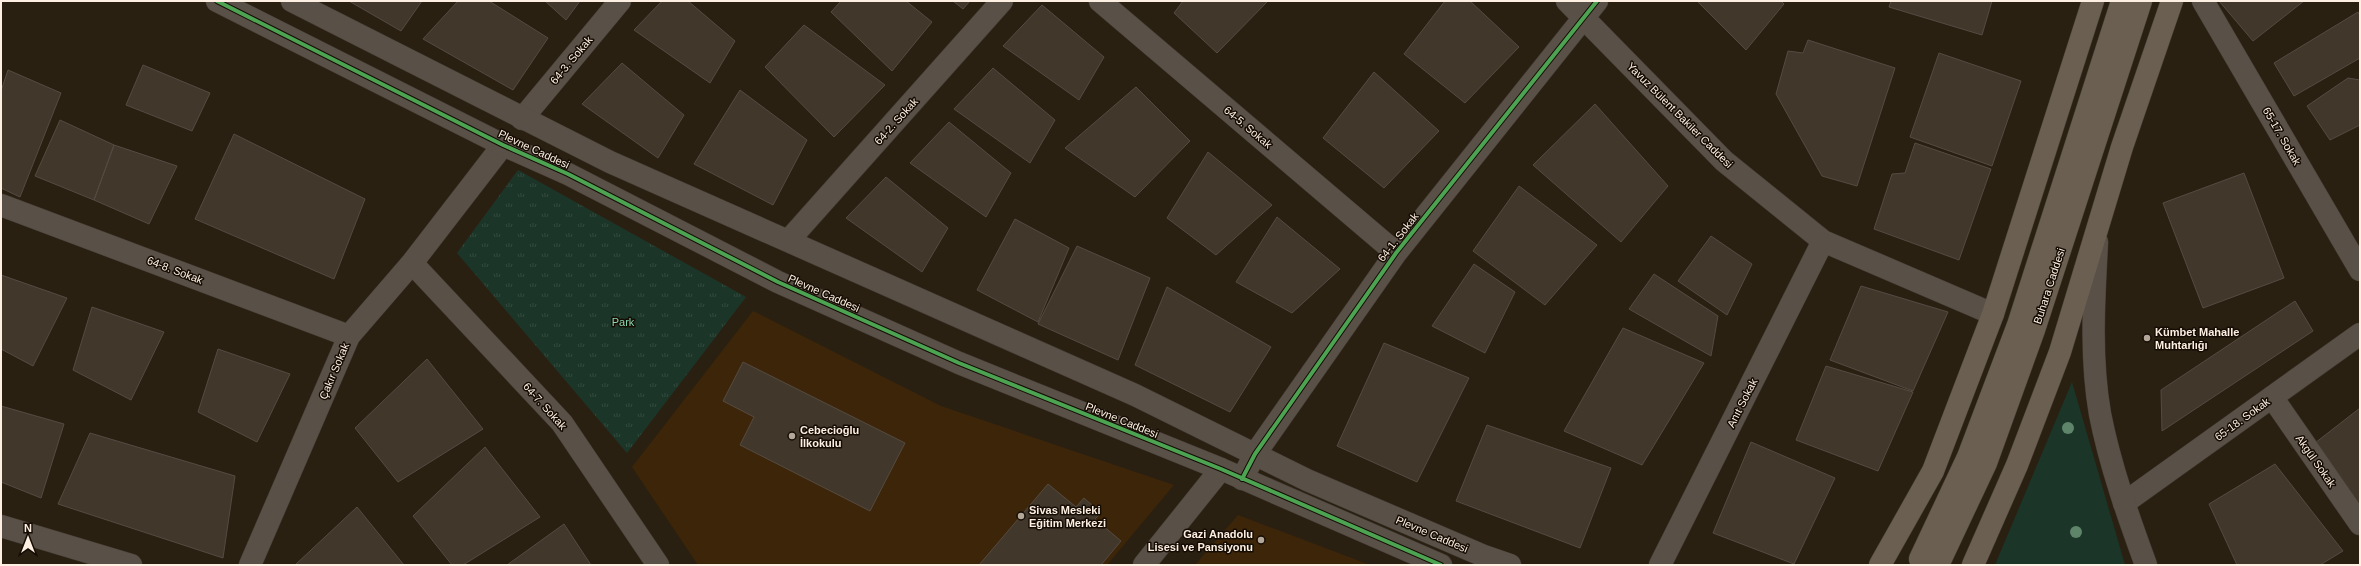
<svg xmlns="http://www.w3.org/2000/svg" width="2361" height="566" viewBox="0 0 2361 566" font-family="Arial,sans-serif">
	<defs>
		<pattern id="park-tufts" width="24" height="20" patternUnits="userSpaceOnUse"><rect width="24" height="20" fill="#1b3628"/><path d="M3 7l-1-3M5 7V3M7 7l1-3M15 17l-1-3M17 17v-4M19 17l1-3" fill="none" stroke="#324a3d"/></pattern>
	</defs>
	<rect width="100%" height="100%" fill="#2a2012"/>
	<path fill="#3c2508" d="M753,311L941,406L1174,485L1107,565H698L632,467Z
		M1238,515L1370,565H1195Z"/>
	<path fill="#1b3628" d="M2072,382L2125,565H1995Z"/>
	<path fill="url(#park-tufts)" d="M518,170L746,297L627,453L457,253Z"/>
	<path fill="#42372b" stroke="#564b42" d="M349,1H422L401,31Z
		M458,1H489L548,38L513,90L423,39Z
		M545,1H580L566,20Z
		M662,1H688L735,41L710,83L634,30Z
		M841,1H906L932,22L892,71L831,12Z
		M953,1H970L963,9Z
		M1183,1H1268L1217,53L1174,13Z
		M1445,1H1470L1519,47L1465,103L1404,54Z
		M1697,1H1781L1784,4L1746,50Z
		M1891,1H1992L1982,35L1889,7Z
		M2219,1H2304L2253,41Z
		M1042,5L1104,57L1079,100L1003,46Z
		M2358,12L2360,16V58L2294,96L2274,63Z
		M804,25L885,85L834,137L765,67Z
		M1808,40L1895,68L1857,186L1822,176L1776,94L1788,51L1803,53Z
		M1939,53L2021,81L1992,166L1910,137Z
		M622,63L684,115L658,158L582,104Z
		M143,65L210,93L192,131L126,105Z
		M993,68L1055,120L1030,163L954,109Z
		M8,70L61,93L20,197L1,188V91Z
		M1374,72L1439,131L1384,188L1323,138Z
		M2348,78L2360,80V125L2330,140L2307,106Z
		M1136,87L1190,141L1135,197L1065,148Z
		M740,90L807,140L773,205L694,164Z
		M1595,104L1668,186L1621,242L1533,165Z
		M60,120L114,145L94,200L35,176Z
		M949,122L1011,173L986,217L910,163Z
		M234,134L365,199L334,279L195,219Z
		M1915,143L1991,169L1959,260L1874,229L1892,174L1905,173Z
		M114,145L177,166L149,224L94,200Z
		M1208,152L1272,205L1216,255L1167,218Z
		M2244,173L2284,278L2203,308L2163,203Z
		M886,177L948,228L922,272L846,218Z
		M1519,186L1597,245L1545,305L1473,251Z
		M1277,217L1340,269L1292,313L1236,282Z
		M1015,219L1069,248L1038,322L977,290Z
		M1711,236L1752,264L1727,315L1678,281Z
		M1077,246L1150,278L1118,360L1038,324Z
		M1474,264L1515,292L1485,353L1432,326Z
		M1654,274L1718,316L1711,356L1629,309Z
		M1,275L67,298L33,366L1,349Z
		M1861,286L1948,312L1913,391L1830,360Z
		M1167,287L1271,347L1230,412L1135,365Z
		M2295,301L2313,331L2162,431L2161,390Z
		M92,307L164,332L131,400L73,370Z
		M1623,328L1704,363L1642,465L1564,431Z
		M1384,343L1469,378L1417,482L1337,446Z
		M218,349L290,374L257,442L198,412Z
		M427,359L483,429L398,482L355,428Z
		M743,362L905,443L870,511L740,445L754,417L723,401Z
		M1826,366L1913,392L1878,471L1796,440Z
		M1,406L64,424L41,498L1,482Z
		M2360,408V502L2354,505L2315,443Z
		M1487,425L1611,468L1580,548L1456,501Z
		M90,433L235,476L223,558L58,504Z
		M1751,442L1835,478L1794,564L1713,533Z
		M485,447L540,517L463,565H452L413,516Z
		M2275,464L2343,551L2320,565H2237L2209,504Z
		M1048,484L1076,507L1084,498L1101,513L1095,519L1121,541L1101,565H979Z
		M357,507L404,565H295Z
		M564,524L591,565H507Z"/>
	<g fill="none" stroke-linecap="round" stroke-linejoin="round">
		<defs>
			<path id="street" d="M1100,1L1396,253
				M1567,1L1724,161L1823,241L1993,314
				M2203,1L2360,270
				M522,119L620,1
				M1,205L349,336
				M789,240L1002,1
				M412,263L562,423L658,565
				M2272,397L2360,524
				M1242,479L1255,454L1396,253L1597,1
				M2124,503L2360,334
				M1,526L131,565
				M250,565L349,336L412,263L503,145
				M1144,565L1221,469
				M1660,565L1823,241"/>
			<path id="secondary" d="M217,1L503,145L568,174L778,282L959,363L1221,469L1441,565
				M292,1L610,162L1135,395L1307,480L1484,556L1510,565
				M2097,242C2094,299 2090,357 2100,414C2110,465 2128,516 2146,565"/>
			<path id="primary" d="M1920,559L1968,457L2018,325L2122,1
				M1880,565L1933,471L1993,314L2093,1
				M1938,565L1986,463L2034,330L2141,1
				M1973,565L2017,465L2060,352L2122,147L2172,1"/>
		</defs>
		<use href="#street" stroke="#453c33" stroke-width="23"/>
		<use href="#secondary" stroke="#453c33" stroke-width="23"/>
		<use href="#primary" stroke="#453c33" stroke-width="23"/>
		<use href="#street" stroke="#595048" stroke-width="22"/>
		<use href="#secondary" stroke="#595048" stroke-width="22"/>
		<use href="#primary" stroke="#6a5f51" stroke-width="22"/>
		<defs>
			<path id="cycleway" d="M217,1L503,145L568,174L778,282L959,363L1221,469L1441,565
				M1242,479L1255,454L1396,253L1597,1"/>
		</defs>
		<use href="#cycleway" stroke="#150c04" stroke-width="6"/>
		<use href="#cycleway" stroke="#4ca352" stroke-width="4"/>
	</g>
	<g fill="#5e8569">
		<circle cx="2068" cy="428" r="6"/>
		<circle cx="2076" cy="532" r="6"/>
	</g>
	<g fill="#b3a799" stroke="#150c04" stroke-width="1.5">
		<circle cx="2147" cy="338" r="4"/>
		<circle cx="792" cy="436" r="4"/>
		<circle cx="1021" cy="516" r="4"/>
		<circle cx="1261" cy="540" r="4"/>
	</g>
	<g text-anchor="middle" stroke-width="3" stroke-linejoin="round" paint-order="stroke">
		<g font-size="11" fill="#fdefe1" stroke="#150c04">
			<text transform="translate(571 60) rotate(-50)" y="4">64-3. Sokak</text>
			<text transform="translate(1680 115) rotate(45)" y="4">Yavuz Bülent Bakiler Caddesi</text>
			<text transform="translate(896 121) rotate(-48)" y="4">64-2. Sokak</text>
			<text transform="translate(1248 127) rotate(40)" y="4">64-5. Sokak</text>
			<text transform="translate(2282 136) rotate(60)" y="4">65-17. Sokak</text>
			<text transform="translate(534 149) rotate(25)" y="4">Plevne Caddesi</text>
			<text transform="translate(1398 237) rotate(-52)" y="4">64-1. Sokak</text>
			<text transform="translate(175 270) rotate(21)" y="4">64-8. Sokak</text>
			<text transform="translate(2049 286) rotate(-72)" y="4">Buhara Caddesi</text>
			<text transform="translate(824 293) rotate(24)" y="4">Plevne Caddesi</text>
			<text transform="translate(334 371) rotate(-67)" y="4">Çakır Sokak</text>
			<text transform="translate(1742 403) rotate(-63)" y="4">Anıt Sokak</text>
			<text transform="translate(545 406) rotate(48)" y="4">64-7. Sokak</text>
			<text transform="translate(2242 419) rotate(-36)" y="4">65-18. Sokak</text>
			<text transform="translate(1122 420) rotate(22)" y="4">Plevne Caddesi</text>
			<text transform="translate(2316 461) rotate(55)" y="4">Akgül Sokak</text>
			<text transform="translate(1432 534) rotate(23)" y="4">Plevne Caddesi</text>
		</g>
		<g font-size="11" fill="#88d8b1" stroke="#150c04">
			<text x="623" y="326">Park</text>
		</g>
		<g font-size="11" font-weight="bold" fill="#fdefe1" stroke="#150c04" text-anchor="start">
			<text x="2155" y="336">Kümbet Mahalle<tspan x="2155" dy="13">Muhtarlığı</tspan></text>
			<text x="800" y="434">Cebecioğlu<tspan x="800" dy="13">İlkokulu</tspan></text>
			<text x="1029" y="514">Sivas Mesleki<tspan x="1029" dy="13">Eğitim Merkezi</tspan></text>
			<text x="1253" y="538" text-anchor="end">Gazi Anadolu<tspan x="1253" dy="13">Lisesi ve Pansiyonu</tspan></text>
		</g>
	</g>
	<rect width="2361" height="566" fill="none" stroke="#fdefe1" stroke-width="4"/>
	<g transform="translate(28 538)" stroke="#150c04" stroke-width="3" paint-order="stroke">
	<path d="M0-3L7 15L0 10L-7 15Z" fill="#fdefe1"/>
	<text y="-6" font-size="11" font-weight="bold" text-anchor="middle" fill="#fdefe1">N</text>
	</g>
</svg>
